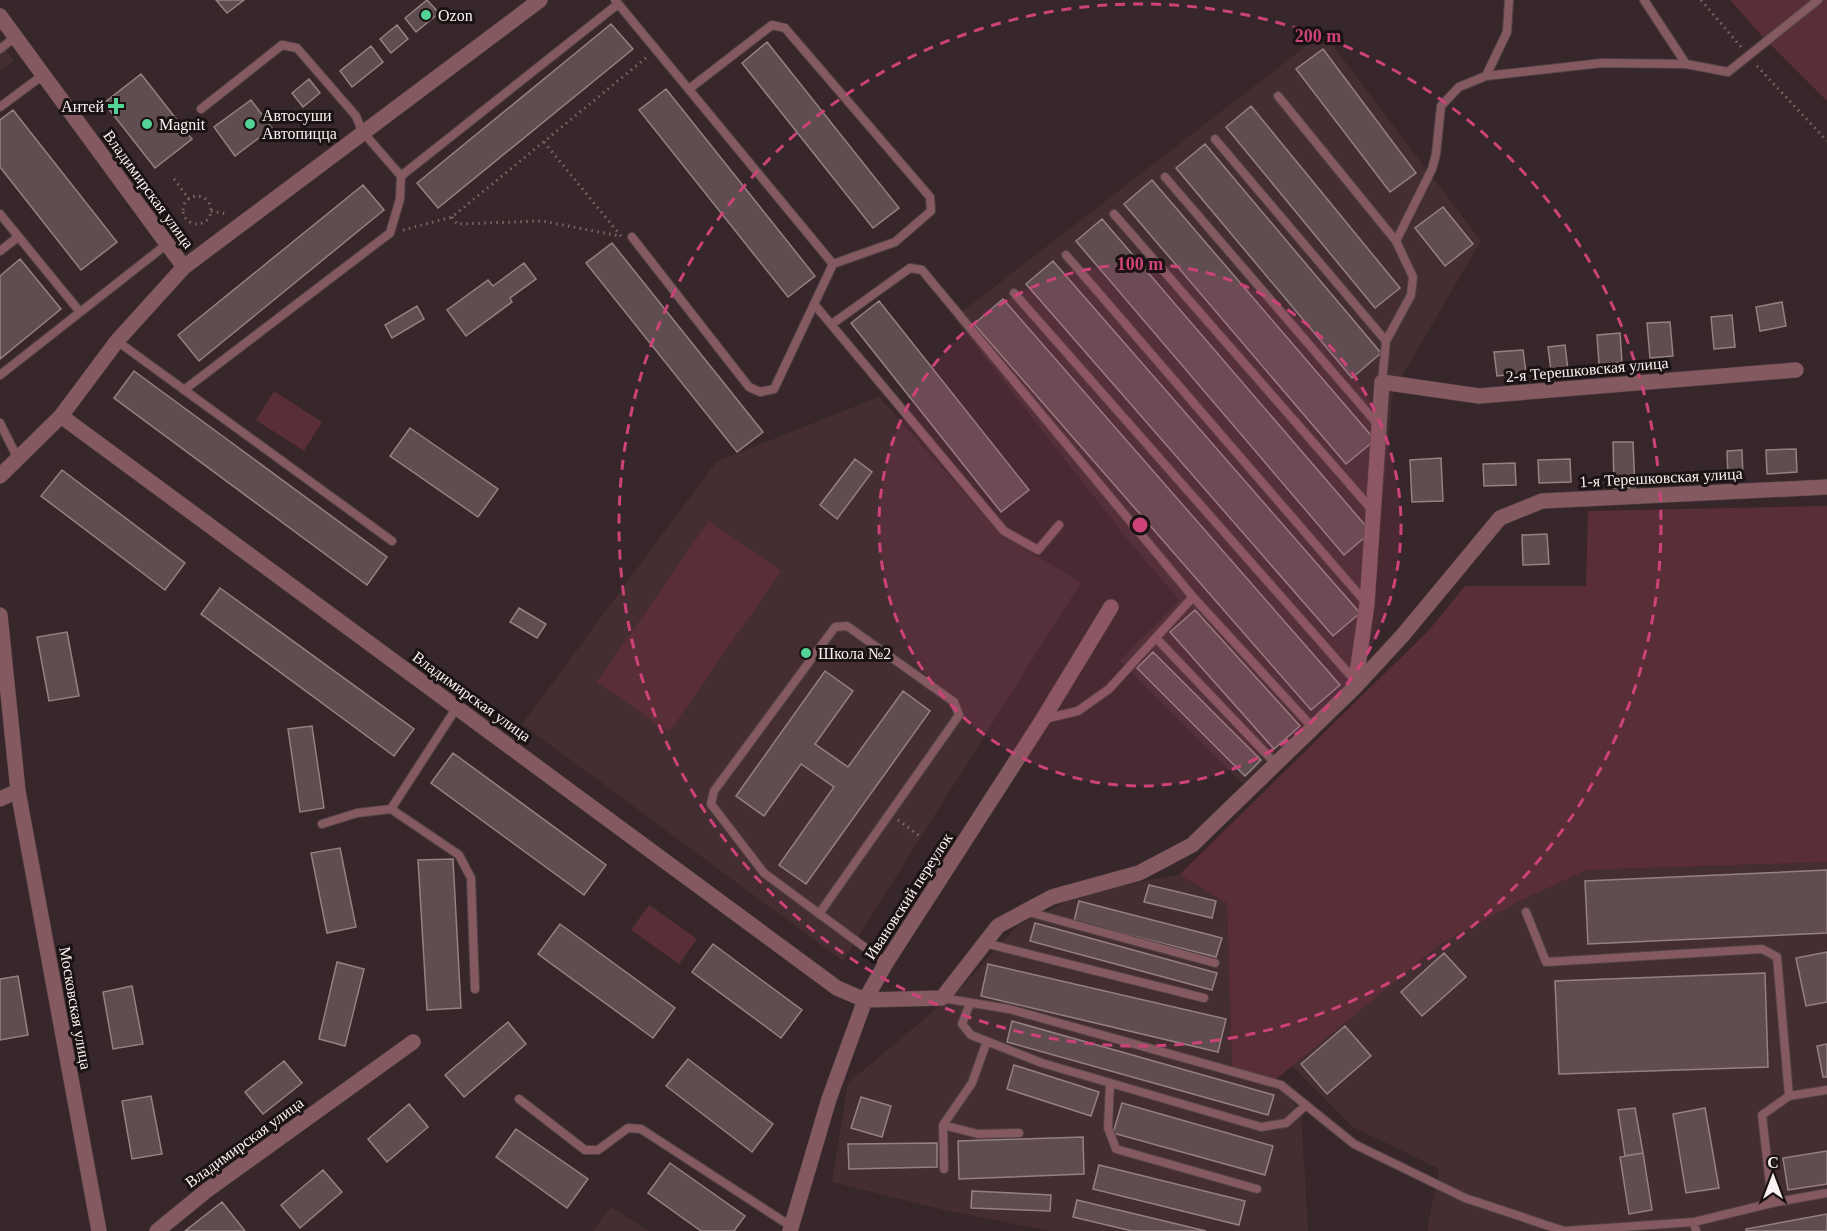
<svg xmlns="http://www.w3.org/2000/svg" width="1827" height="1231" viewBox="0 0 1827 1231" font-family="'Times New Roman',serif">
	<rect width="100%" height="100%" fill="#37272a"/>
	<path fill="#452e32" d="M1323,33L1481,241L1393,391L1369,637L1347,684L1242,783L1120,661L1180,600L1132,545L954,318Z
		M0,42L14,61L0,71Z
		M879,397L1004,537L1081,582L843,961L522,724L716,462Z
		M1827,862V1231H1427L1439,1169L1353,1127L1291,1065L1439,945L1522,900L1587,870Z
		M1179,875L1227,903L1232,1065L1275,1080L1301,1113L1308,1231H1050L953,1212L832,1182L848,1083L960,989L1017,926L1078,896L1154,879Z
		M611,1207L649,1231H593Z"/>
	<path fill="#5a2e36" d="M1730,0H1827V101L1762,36Z
		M274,391L322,422L304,451L256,420Z
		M1827,506V862L1587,870L1522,900L1439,945L1275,1080L1232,1066L1227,903L1179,875L1429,630L1465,586H1586L1588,511Z
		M709,521L781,571L669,732L597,682Z
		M649,905L697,939L679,964L631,930Z"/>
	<path fill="#5f4d4f" stroke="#958184" stroke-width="1.5" d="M216,0H244L227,13Z
		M427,0L439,13L416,32L405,18Z
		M611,24L633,49L438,208L417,183Z
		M397,25L408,39L391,53L380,39Z
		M767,42L899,208L873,228L742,63Z
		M371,46L383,62L352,87L340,71Z
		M1323,49L1416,173L1390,192L1296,69Z
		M141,74L192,139L155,168L104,103Z
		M309,79L320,93L303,107L292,93Z
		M666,89L815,276L788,297L639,110Z
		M251,100L272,128L235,156L214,127Z
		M1251,106L1400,288L1375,308L1226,127Z
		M13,110L117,242L81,270L0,167V120Z
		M1205,144L1381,353L1352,378L1176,168Z
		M1152,180L1375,440L1346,464L1124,204Z
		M363,185L384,210L199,361L178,335Z
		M1443,207L1473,244L1445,266L1415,228Z
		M1102,219L1371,532L1344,555L1076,241Z
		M612,243L763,432L737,452L586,263Z
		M20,259L61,309L0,359V276Z
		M1053,261L1360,613L1333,636L1026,284Z
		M524,263L536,279L510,298L512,302L466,336L447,310L488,280L493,286Z
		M1003,299L1340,685L1311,710L974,324Z
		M879,301L1029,490L1001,512L851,323Z
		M1782,302L1786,326L1760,331L1756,307Z
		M417,306L424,319L392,338L385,325Z
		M1732,315L1735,347L1714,349L1711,317Z
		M1670,322L1673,356L1650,358L1647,323Z
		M1620,333L1622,362L1599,364L1597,335Z
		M1565,345L1568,370L1551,371L1548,347Z
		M1523,350L1526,373L1497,376L1494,352Z
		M134,371L387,557L367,585L114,398Z
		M410,428L498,489L478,517L390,456Z
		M1613,442H1633L1635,488H1614Z
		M1796,449L1797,472L1767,474L1766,450Z
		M1742,450L1743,477L1728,478L1727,451Z
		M1441,458L1443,501L1412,502L1410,460Z
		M855,459L872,472L837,519L820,505Z
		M1570,459L1571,482L1539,483L1538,460Z
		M1515,463L1516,485L1484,486L1483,464Z
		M62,470L185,563L165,590L41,496Z
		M1547,534L1549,564L1523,565L1522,535Z
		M220,588L414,729L394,756L201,614Z
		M519,608L546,624L537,638L510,622Z
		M1195,610L1300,726L1274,749L1170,632Z
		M67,632L79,696L49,701L37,637Z
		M1153,652L1261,760L1245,776L1137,668Z
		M825,671L853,691L815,744L848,767L903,691L930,711L806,884L779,865L834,787L801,764L764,816L736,796Z
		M312,726L324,808L300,812L288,729Z
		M453,753L606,865L584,895L431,783Z
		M340,848L356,927L327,933L311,853Z
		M453,859L461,1008L427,1010L418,860Z
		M1827,870V933L1588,944L1585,881Z
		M1149,885L1216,901L1212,918L1144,902Z
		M1079,901L1222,938L1216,957L1074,921Z
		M1035,923L1217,973L1212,990L1030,941Z
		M560,924L675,1008L653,1038L538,954Z
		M713,944L802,1010L781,1038L692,972Z
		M1827,952V1002L1806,1006L1796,958Z
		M1444,953L1466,977L1422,1016L1401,992Z
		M337,962L364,969L345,1046L319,1039Z
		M988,964L1226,1019L1218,1052L981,996Z
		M1765,973L1768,1067L1559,1074L1555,981Z
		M18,976L28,1035L0,1040V979Z
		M132,986L143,1044L113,1049L103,992Z
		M1012,1021L1274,1095L1268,1115L1007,1042Z
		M508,1022L526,1044L464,1097L445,1075Z
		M1345,1026L1371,1056L1327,1094L1301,1064Z
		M1827,1044V1077H1823L1817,1046Z
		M688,1059L773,1124L752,1152L666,1086Z
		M284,1061L302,1083L263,1114L245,1092Z
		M1014,1065L1099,1092L1091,1116L1007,1089Z
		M151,1096L162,1154L132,1159L122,1101Z
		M861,1097L891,1106L882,1137L851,1128Z
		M1122,1103L1273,1146L1265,1175L1113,1133Z
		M409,1104L428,1127L387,1162L368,1139Z
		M1635,1108L1643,1153L1625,1156L1618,1110Z
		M1705,1108L1719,1188L1686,1193L1673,1114Z
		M516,1129L588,1179L567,1208L496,1157Z
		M1083,1137L1084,1174L959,1179L958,1141Z
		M937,1143V1167L849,1169L848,1144Z
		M1827,1151V1184L1788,1190L1783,1158Z
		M1643,1153L1652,1210L1629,1214L1620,1157Z
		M670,1163L745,1216L734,1231H701L648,1193Z
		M1099,1165L1245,1201L1239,1225L1093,1189Z
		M323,1170L342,1192L300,1228L281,1205Z
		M972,1191L1051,1195L1050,1211L971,1208Z
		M1077,1200L1206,1231H1132L1073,1217Z
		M222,1202L245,1231H185Z
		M1827,1214V1231H1746V1229Z"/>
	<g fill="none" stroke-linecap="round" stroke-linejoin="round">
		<defs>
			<path id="lane" d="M615,0L833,264L895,242L931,211L930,197L785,28L772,25L689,89
				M1644,0L1686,64
				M0,49L15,37
				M1486,76L1507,32L1509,0
				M1278,96L1396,241
				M0,107L43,75
				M201,109L282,45L297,48L356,116L362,131L401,176
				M1215,139L1386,341
				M1165,177L1379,426
				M0,214L80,312
				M1114,214L1373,511
				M632,237L749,387L760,392L774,389L833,264
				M0,251L18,237
				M1066,255L1367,604
				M1014,293L1350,675L1357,678
				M814,304L1004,531L1038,550L1059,525
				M832,324L910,268L922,270L1193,597L1313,728
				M117,341L392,541
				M0,375L167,244
				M1382,382L1386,341L1411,295L1413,277L1396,241L1432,169L1436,154L1441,106L1459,87L1486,76L1602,63L1686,64L1728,72L1818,0
				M184,390L390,233L400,199L401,176L618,4
				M0,423L18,459
				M1156,638L1276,764
				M1044,719L1078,711L1109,689L1193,597
				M391,809L459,855L471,878L475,989
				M322,824L357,813L391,809L457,707
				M1025,911L1215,963
				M819,914L959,715L954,702L847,626L835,627L714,791L711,804L764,873L886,963
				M985,943L1204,998
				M942,998L1009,1009L1281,1085L1354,1144L1465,1198L1564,1231L1694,1222L1772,1203L1762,1115L1789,1096L1777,957L1762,949L1546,962L1526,912
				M970,1003L962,1024L971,1035L1042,1063L1261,1127L1286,1123L1306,1105
				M1110,1083L1108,1128L1116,1149L1257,1189
				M1789,1096L1827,1090
				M519,1099L585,1150H598L628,1128L641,1129L792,1227
				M943,1125L978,1134L1019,1133
				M944,1169L943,1125L972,1083L987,1041
				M1772,1203L1827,1193
				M1694,1222L1696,1231"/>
			<path id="street" d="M0,16L184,267
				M61,416L837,988L865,1000L942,998L998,926L1052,897L1139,873L1192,845L1355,687L1403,635L1500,518L1542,501L1827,487
				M0,476L61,416L117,341L184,267L540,0
				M0,615L18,791L99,1231
				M1355,687L1367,604L1382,382L1479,396L1796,370
				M0,799L18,791
				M157,1231L206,1191L413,1042
				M790,1231L829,1099L865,1000L886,963L1043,719L1111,607"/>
		</defs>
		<use href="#lane" stroke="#524346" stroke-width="10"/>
		<use href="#street" stroke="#524346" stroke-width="16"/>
		<path stroke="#786a6c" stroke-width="3" stroke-dasharray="1.5 4.5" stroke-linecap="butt" d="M1701,0L1741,47
			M1757,66L1827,141
			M544,142L621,236
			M174,179L189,199
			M183 210a14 14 0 1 1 28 0a14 14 0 1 1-28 0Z
			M211,211L227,214
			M452,217L457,224L542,221L620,236
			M403,230L452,217L647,57
			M898,820L921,837"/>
		<use href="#lane" stroke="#855960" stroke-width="8"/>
		<use href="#street" stroke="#855960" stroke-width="15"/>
	</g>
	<circle cx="1140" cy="525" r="261" fill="#cd4379" fill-opacity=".12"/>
	<g fill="none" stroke="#cd4379" stroke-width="3" stroke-dasharray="10 8">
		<circle cx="1140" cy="525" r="261"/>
		<circle cx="1140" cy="525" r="521"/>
	</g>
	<g fill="#53d396" stroke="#1a1213" stroke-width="2">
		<circle cx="426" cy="15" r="6"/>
		<path d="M113 97h6v6h6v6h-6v6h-6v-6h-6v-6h6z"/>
		<circle cx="147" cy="124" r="6"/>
		<circle cx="250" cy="124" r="6"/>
		<circle cx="806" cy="653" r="6"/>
	</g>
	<g text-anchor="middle" stroke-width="6" stroke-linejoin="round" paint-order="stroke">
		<g font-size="16" fill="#fbf0f1" stroke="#1a1213" text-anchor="start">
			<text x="438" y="21">Ozon</text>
			<text x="104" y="112" text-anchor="end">Антей</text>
			<text x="262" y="121">Автосуши<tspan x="262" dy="18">Автопицца</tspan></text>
			<text x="159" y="130">Magnit</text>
			<text x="818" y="659">Школа №2</text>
		</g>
		<g font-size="16" fill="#fbf0f1" stroke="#1a1213">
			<text transform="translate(149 189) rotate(54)" y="6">Владимирская улица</text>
			<text transform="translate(1587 369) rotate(-5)" y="6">2-я Терешковская улица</text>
			<text transform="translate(1661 477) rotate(-3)" y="6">1-я Терешковская улица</text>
			<text transform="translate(472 696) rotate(36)" y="6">Владимирская улица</text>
			<text transform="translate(908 896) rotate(-57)" y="6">Ивановский переулок</text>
			<text transform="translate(76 1008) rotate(80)" y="6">Московская улица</text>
			<text transform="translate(244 1142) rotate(-36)" y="6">Владимирская улица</text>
		</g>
	</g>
	<circle cx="1140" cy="525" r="9" fill="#cd4379" stroke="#1a1213" stroke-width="3"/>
	<g font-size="18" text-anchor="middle" font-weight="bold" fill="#cd4379" stroke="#1a1213" stroke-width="6" stroke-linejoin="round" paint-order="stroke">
		<text x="1318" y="42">200 m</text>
		<text x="1140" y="270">100 m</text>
	</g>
	<g transform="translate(1773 1177)" stroke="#1a1213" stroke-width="4.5" paint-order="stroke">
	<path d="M0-4.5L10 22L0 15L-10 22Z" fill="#fbf0f1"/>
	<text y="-9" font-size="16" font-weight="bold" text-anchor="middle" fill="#fbf0f1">С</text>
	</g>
</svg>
